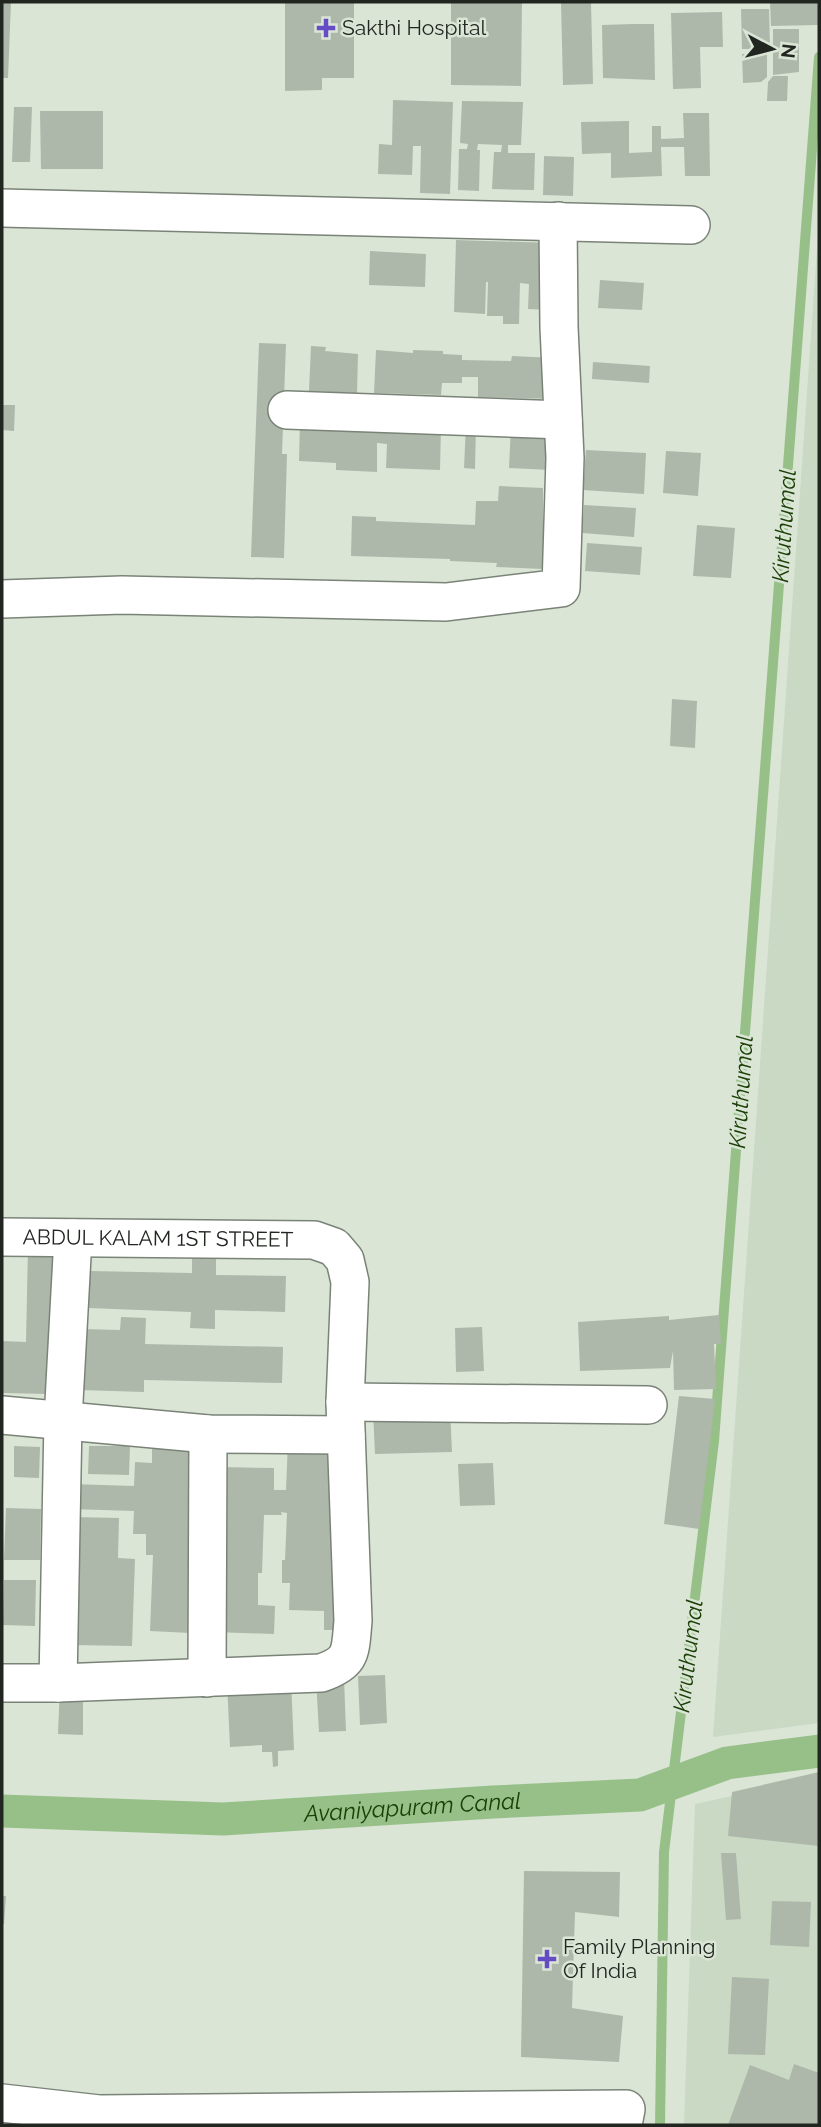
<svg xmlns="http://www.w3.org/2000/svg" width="821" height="2127" viewBox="0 0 821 2127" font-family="Raleway,sans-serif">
	<rect width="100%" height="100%" fill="#dae5d6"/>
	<path fill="#c9d9c4" d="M819,221V1723L713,1737V1736Z
		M819,1777V2125H684L695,1804Z"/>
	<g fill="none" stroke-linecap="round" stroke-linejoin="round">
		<path stroke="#97c089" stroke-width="10" d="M660,2125L664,1852L714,1441L819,57"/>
		<path stroke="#97c089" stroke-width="33" id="s1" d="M2,1811L223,1819L493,1802L640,1795L727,1763L819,1751"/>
	</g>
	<path fill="#aeb8aa" d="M2,2H11L8,78H2Z
		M285,2H354V78H322V90L285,91Z
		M451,2H522L521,86L451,85Z
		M561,2H591L593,84L563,85Z
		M770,2H818V25L771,26Z
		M741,9H769L770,49H742Z
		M722,12L723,47H700L701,88L673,89L671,13Z
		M632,24H654L655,80L603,78L602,25Z
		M773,29H799V72L773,75Z
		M742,54H767V77L761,82L743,83Z
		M773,76H788L787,101H767L768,82Z
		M393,100L453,102L450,194L420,193L421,146H413L412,175L378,174L379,144L392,145Z
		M462,101L523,102L521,145H508V153H535L534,190L492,189L494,152H501L502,145L478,144L477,150H480L479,191L458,190L459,149H467L468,144L460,143Z
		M14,107H32L30,162H12Z
		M40,111H103V169H41Z
		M683,113H709L710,176H685L684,147H661L662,176L611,178V153L582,154L581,122L629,121V153L652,152V126H661V139L684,138Z
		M544,156L574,157L573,196L543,195Z
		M456,240L554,243L551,310L528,309L529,284L520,283L519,324H503V316H487L488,282H486L485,314L454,312Z
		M370,251L426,254L425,287L369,285Z
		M600,280L644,283L642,310L598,308Z
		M259,343L286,344L282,454H287L284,558L251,557Z
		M311,346L326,347L325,351L358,354L357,393L309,391Z
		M376,350L413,353V350L443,351V354L462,355V360L511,361L512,356L555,358L554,399L478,397V377H462V383H442L441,395L374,393Z
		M593,362L650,366L649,383L592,379Z
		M2,405H15L14,431L2,430Z
		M300,421L441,426L440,470L386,468L387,444L377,443V472L336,470V463L299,461Z
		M466,424L476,425L475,469L464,468Z
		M511,427L552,429L551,470L509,468Z
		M586,450L646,453L644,494L583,490Z
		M666,451L701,453L698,496L663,493Z
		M499,486L543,488V569L496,567L497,563L450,561V559L351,556L352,516L376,517V521L475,525L476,501H498Z
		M584,505L636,508L634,537L582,533Z
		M697,525L735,528L731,578L693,576Z
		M587,543L642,547L640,575L585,571Z
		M672,699L697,701L695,748L670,746Z
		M28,1247L57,1248L48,1394L2,1393V1341L26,1342Z
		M192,1252H216V1275L286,1276L285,1312L215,1310V1329L190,1328L191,1312L88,1308L89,1271L192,1273Z
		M719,1315L721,1344H714L716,1389L674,1390L673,1351L670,1368L580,1371L578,1322L669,1316V1320Z
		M121,1317L146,1318L145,1344L283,1347L282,1383L144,1380V1392L80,1390L82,1329L120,1330Z
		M482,1327L484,1371L456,1372L455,1328Z
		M679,1396L715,1399L699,1529L664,1524Z
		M450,1408L452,1452L375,1454L373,1411Z
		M288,1442L335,1443L338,1630H324V1611L289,1610L290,1583H282V1560H285L287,1513L281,1512L282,1515H264L262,1573H258V1605L275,1606L274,1634L213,1632L217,1467L274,1468V1490H286Z
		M152,1444L195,1445L190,1633L150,1631L153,1555H146V1534H133L134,1511L70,1509L71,1484L134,1486L135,1462L152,1463Z
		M14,1446L40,1447L39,1478L14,1477Z
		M89,1446H130L129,1475L88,1474Z
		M493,1463L495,1505L460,1506L458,1464Z
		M6,1508L41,1509L40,1560H4Z
		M74,1517L119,1518L118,1558L135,1559L132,1646L71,1645Z
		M4,1580H36L35,1626L3,1625Z
		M385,1675L387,1723L360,1725L358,1676Z
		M344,1678L346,1731L319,1732L316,1679Z
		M291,1679L294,1750L278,1751V1766L273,1767L272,1752H262V1745L230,1747L227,1682Z
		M60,1685H83V1735L58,1734Z
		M819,1772V1846L728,1836L732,1792Z
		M721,1853H736L741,1919L726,1920Z
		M524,1871L620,1872L619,1917L575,1912L572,2008L623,2016L619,2062L521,2057Z
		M2,1896H6L4,1924H2Z
		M772,1901L811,1902L809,1947L770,1945Z
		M732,1977L769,1979L765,2055L728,2054Z
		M794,2064L819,2073V2125H728L750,2065L789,2080Z"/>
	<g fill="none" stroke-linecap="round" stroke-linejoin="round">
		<defs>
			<g id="street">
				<path d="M2,208L691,225"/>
				<path d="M287,410L563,420"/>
				<path d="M2,599L122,595L446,602L561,588L565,458L559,327L558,221"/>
				<path id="s2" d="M2,1237L314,1240L334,1247L345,1260L350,1282L345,1402L353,1621C350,1652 353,1662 321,1673L58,1683H2"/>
				<path d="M345,1402L648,1405"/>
				<path d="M2,1415L208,1434L346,1435"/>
				<path d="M207,1678L208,1434"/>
				<path d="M58,1683L63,1420L73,1238"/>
				<path d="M2,2103L99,2114L626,2109L623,2125"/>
			</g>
		</defs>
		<use href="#street" stroke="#7a8377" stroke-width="40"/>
		<use href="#street" stroke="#fff" stroke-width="37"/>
	</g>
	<g fill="#654cc5" stroke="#dae5d6" stroke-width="2.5">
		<path d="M322.5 17.5h7v7h7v7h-7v7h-7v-7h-7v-7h7z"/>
		<path d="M543.5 1948.5h7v7h7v7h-7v7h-7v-7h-7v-7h7z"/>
	</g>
	<g text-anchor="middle" stroke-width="5" stroke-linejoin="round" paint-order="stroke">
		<g font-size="21" fill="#222621" stroke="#dae5d6" text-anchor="start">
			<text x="342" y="35">Sakthi Hospital</text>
			<text x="563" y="1954">Family Planning<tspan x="563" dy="24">Of India</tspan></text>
		</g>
		<g font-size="21" fill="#222621" stroke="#dae5d6">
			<text dy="7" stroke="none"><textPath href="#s2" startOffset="156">ABDUL KALAM 1ST STREET</textPath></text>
		</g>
		<g font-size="23" font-style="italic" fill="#1a4006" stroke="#dae5d6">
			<text transform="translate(784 526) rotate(-86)" y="8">Kiruthumal</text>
			<text transform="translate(741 1092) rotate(-86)" y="8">Kiruthumal</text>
			<text transform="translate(688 1656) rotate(-83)" y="8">Kiruthumal</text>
			<text dy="8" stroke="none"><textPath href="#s1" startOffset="411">Avaniyapuram Canal</textPath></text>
		</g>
	</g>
	<rect width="821" height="2127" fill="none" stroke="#222621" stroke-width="7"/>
	<g transform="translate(772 49) rotate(97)" stroke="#dae5d6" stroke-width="5" paint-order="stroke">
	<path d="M0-5L12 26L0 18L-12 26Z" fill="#222621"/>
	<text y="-10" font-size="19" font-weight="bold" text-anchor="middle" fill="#222621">N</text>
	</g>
</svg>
